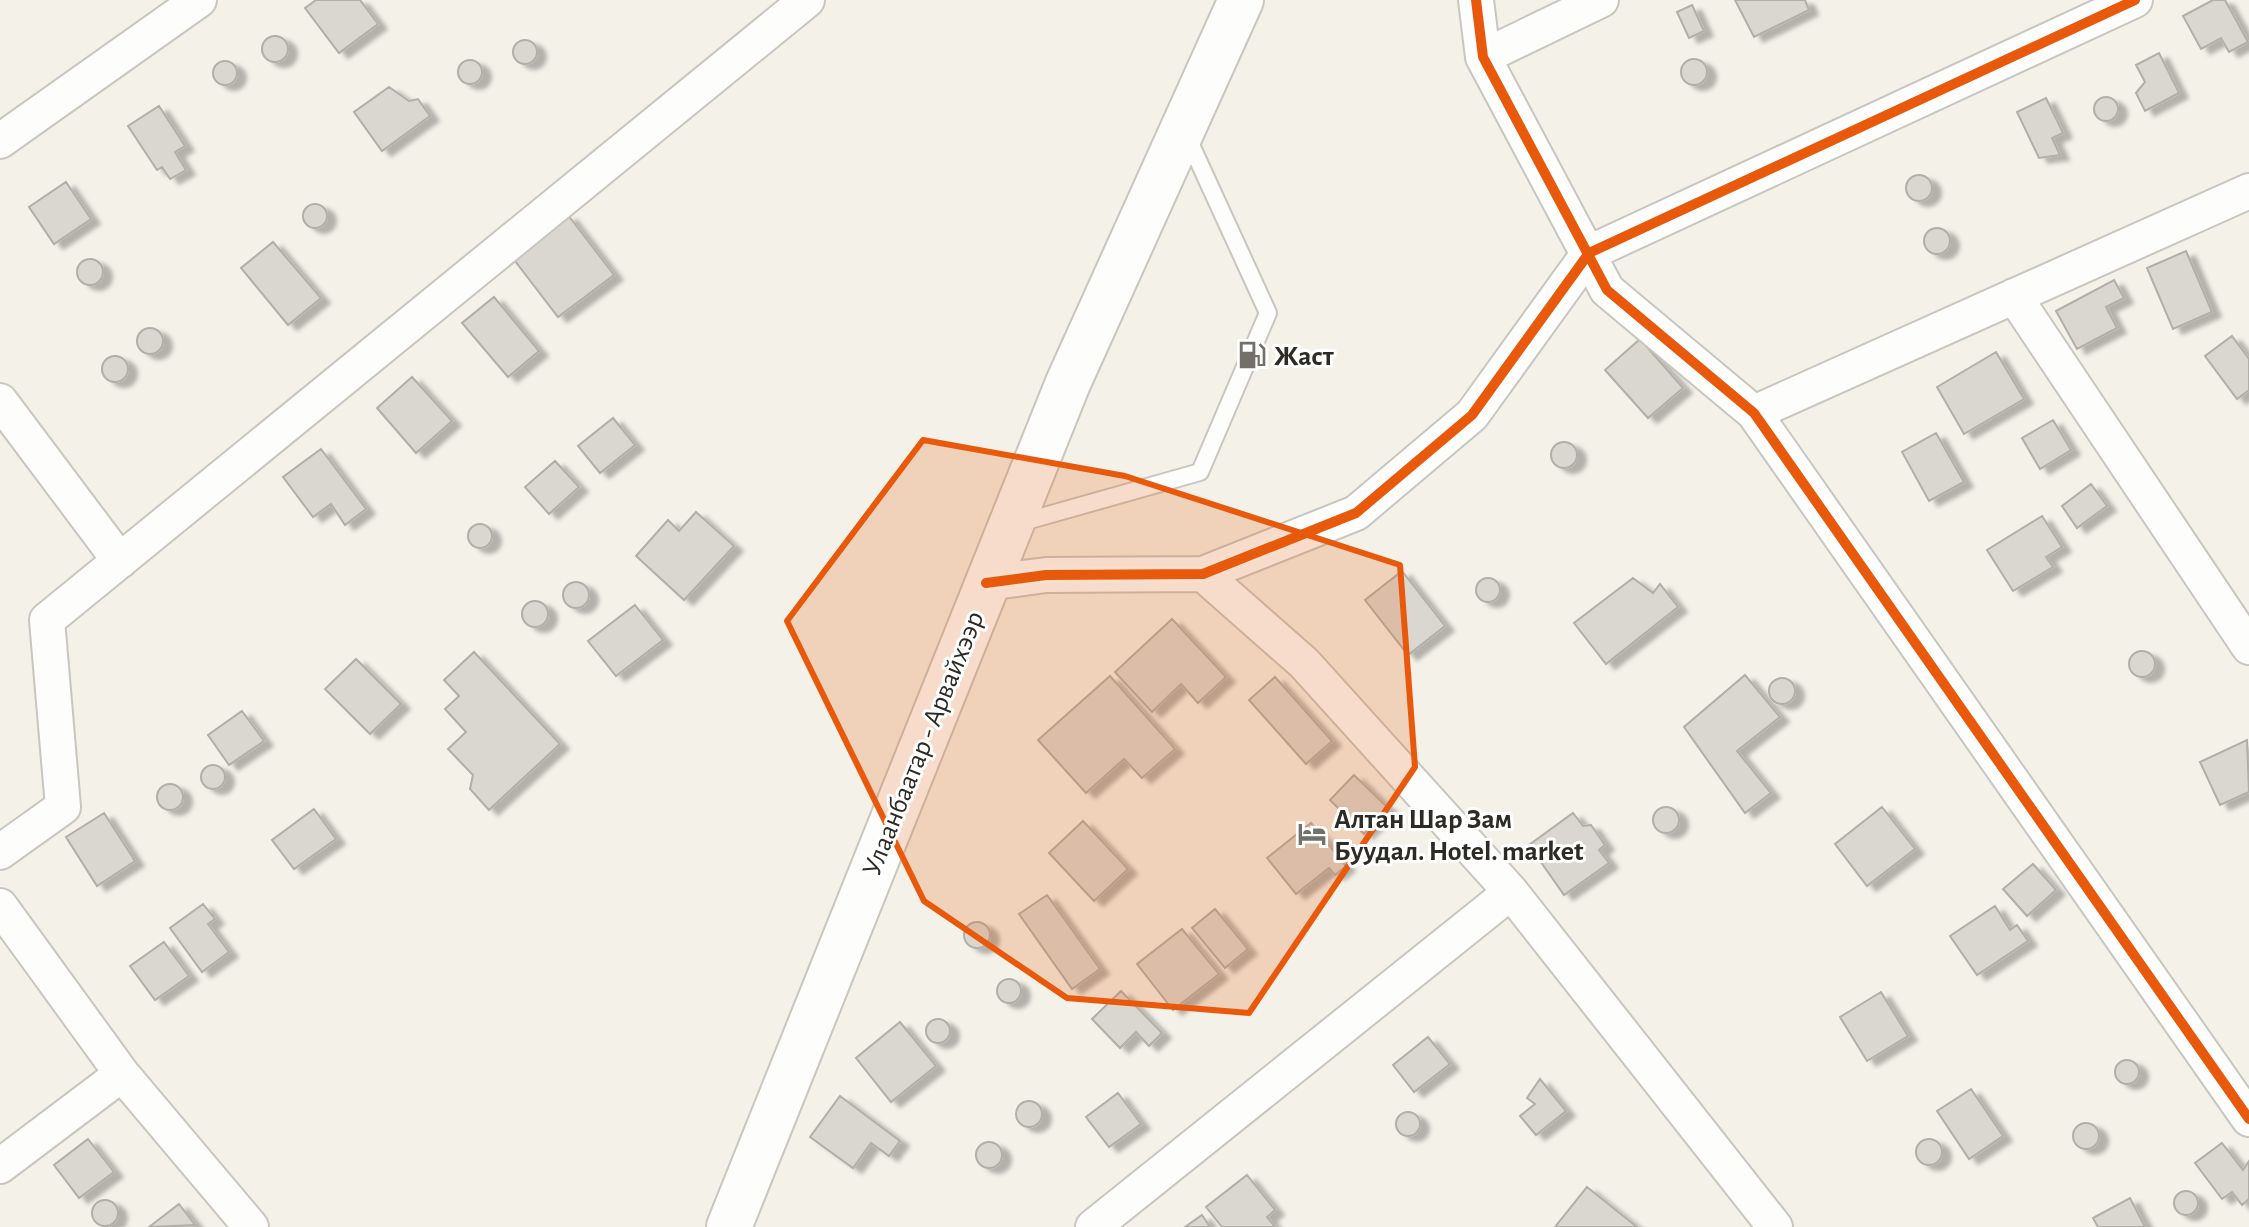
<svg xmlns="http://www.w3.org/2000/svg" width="2249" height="1227" viewBox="0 0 2249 1227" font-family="'Alegreya Sans',sans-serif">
	<defs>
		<filter id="shadow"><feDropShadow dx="9" dy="5" stdDeviation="2" flood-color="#0004"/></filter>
	</defs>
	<rect width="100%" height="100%" fill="#f3f1e8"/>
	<path fill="#dad7d0" stroke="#b2aea8" stroke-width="2" filter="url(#shadow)" d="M316,0H360L378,24L339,53L305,8Z
		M1735,0H1805L1809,10L1754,37Z
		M2213,0H2225L2248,42L2229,52L2221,38L2201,49L2183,16Z
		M1692,5L1704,31L1689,38L1677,12Z
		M262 49a13 13 0 1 1 26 0a13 13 0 1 1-26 0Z
		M513 52a12 12 0 1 1 24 0a12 12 0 1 1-24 0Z
		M2159,53L2179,93L2145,111L2136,93L2145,82L2136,65Z
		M1681 72a13 13 0 1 1 26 0a13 13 0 1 1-26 0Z
		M458 72a12 12 0 1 1 24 0a12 12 0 1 1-24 0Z
		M213 73a12 12 0 1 1 24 0a12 12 0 1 1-24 0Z
		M389,87L409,101L418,99L430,116L382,151L354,112Z
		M2094 109a12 12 0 1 1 24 0a12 12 0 1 1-24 0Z
		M2046,98L2063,133L2052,138L2060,155L2039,158L2017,112Z
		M159,106L185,146L175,152L186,170L170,179L162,167L157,170L128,126Z
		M1906 188a13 13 0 1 1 26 0a13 13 0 1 1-26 0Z
		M66,182L91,219L54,244L29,207Z
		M303 216a12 12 0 1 1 24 0a12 12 0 1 1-24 0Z
		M568,215L614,275L558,317L512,257Z
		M1924 241a13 13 0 1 1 26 0a13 13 0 1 1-26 0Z
		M273,242L321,298L288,325L241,268Z
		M2186,251L2212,312L2173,329L2147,268Z
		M77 272a13 13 0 1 1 26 0a13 13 0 1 1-26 0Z
		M2114,280L2124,298L2106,307L2117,328L2077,349L2056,311Z
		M494,297L539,351L508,377L462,323Z
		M137 341a13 13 0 1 1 26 0a13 13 0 1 1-26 0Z
		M2232,336L2249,359V390L2237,399L2205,356Z
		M1640,339L1683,388L1648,418L1605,370Z
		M1996,352L2024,399L1964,434L1937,387Z
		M102 369a13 13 0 1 1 26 0a13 13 0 1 1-26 0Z
		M412,377L452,421L416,453L377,408Z
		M613,418L635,445L600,473L578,446Z
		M2053,420L2071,450L2040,469L2022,438Z
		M1936,433L1964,482L1929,501L1902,452Z
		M1551 455a13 13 0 1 1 26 0a13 13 0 1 1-26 0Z
		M321,449L366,509L345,525L331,504L313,517L283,477Z
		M555,461L579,487L549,514L525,487Z
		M2091,484L2107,506L2077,528L2062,506Z
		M696,512L734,546L684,600L636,556L668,520L679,531Z
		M2042,516L2062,547L2046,557L2053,567L2013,591L1987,550Z
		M468 536a12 12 0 1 1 24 0a12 12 0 1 1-24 0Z
		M1402,571L1445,626L1408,655L1365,600Z
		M1476 590a12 12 0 1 1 24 0a12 12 0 1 1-24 0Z
		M1633,578L1653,593L1660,584L1678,607L1606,664L1574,623Z
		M563 595a13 13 0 1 1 26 0a13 13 0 1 1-26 0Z
		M522 614a13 13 0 1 1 26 0a13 13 0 1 1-26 0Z
		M635,605L663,640L616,676L588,641Z
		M1172,619L1226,677L1198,703L1181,684L1152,712L1115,672Z
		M2129 664a13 13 0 1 1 26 0a13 13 0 1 1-26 0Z
		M474,652L560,744L489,810L470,789L473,775L448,749L466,732L445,709L459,696L444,680Z
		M356,659L401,704L370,734L325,689Z
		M1745,675L1780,717L1737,751L1771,793L1745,813L1684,727Z
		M1110,676L1175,749L1142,778L1124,759L1086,793L1038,740Z
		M1275,677L1332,741L1306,764L1249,700Z
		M1769 691a13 13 0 1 1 26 0a13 13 0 1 1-26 0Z
		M242,711L264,741L229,765L208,735Z
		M2247,740L2249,792L2220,805L2200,762Z
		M201 777a12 12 0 1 1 24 0a12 12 0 1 1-24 0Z
		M1354,775L1389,809L1364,834L1330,800Z
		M157 797a13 13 0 1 1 26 0a13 13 0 1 1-26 0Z
		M1882,807L1915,849L1867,886L1835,844Z
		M1653 820a13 13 0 1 1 26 0a13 13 0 1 1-26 0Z
		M314,809L336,839L294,869L272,840Z
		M104,813L135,861L97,886L66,837Z
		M1573,813L1583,826L1591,825L1605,845L1599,850L1609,863L1564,895L1529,845Z
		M1083,821L1128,869L1094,901L1049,853Z
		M1311,823L1346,866L1335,875L1329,868L1296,894L1267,858Z
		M2033,864L2056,890L2027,916L2003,889Z
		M1047,895L1100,969L1072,989L1019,914Z
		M203,904L215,919L208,924L229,952L202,972L170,928Z
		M1995,906L2010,930L2017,925L2028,941L1977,975L1950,936Z
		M1215,909L1248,949L1225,968L1192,928Z
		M964 935a13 13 0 1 1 26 0a13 13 0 1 1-26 0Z
		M1182,929L1219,974L1173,1010L1137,964Z
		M164,942L189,976L155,1000L130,966Z
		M997 991a12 12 0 1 1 24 0a12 12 0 1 1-24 0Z
		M1121,991L1162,1033L1149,1046L1136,1032L1120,1048L1092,1019Z
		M1881,992L1908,1036L1867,1061L1840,1017Z
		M926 1031a12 12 0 1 1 24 0a12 12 0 1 1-24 0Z
		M900,1022L936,1066L891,1102L856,1058Z
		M1428,1037L1450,1064L1414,1092L1393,1065Z
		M2115 1072a12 12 0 1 1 24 0a12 12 0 1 1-24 0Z
		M1540,1079L1566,1111L1536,1135L1520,1116L1535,1104L1527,1098Z
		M1971,1089L2003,1136L1969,1159L1937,1111Z
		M1118,1093L1141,1124L1109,1147L1086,1117Z
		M840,1096L900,1141L889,1156L871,1143L853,1168L810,1137Z
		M1016 1114a13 13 0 1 1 26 0a13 13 0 1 1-26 0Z
		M1396 1124a12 12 0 1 1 24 0a12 12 0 1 1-24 0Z
		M2073 1136a13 13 0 1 1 26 0a13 13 0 1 1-26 0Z
		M88,1139L114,1172L79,1198L54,1165Z
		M1916 1152a13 13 0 1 1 26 0a13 13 0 1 1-26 0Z
		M976 1155a13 13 0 1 1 26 0a13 13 0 1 1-26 0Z
		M2222,1143L2243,1170L2249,1161V1199L2242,1205L2232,1192L2222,1199L2195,1163Z
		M1247,1175L1275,1210L1267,1217L1275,1227H1222L1206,1207Z
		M1587,1187L1637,1227H1555Z
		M2174 1203a12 12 0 1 1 24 0a12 12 0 1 1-24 0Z
		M2130,1198L2145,1227H2098L2093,1218Z
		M92 1213a13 13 0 1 1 26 0a13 13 0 1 1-26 0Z
		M179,1204L195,1225L149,1227Z
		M1202,1215L1210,1227H1185Z"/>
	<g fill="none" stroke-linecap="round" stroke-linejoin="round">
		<defs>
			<path id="lane" d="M1016,524L1200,472L1268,313L1186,134"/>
			<path id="street" d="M1476,0L1483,57L1607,290L1754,413L2249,1119
				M1483,57L1601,0
				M0,141L199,0
				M2014,296L2249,647
				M0,401L120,561
				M1754,413L2249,191
				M1203,574L1304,663L1511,892L1775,1227
				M986,583L1046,575L1203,574L1356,513L1472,415L1589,253L2135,0
				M0,852L63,807L47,620L807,0
				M0,906L122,1074L251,1227
				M0,1166L122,1074
				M1093,1227L1511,892"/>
			<path id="highway" d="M729,1227L1068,383L1241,0"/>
		</defs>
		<use href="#lane" stroke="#c8c6bf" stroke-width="20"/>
		<use href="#street" stroke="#c8c6bf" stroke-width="38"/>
		<use href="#highway" stroke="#c8c6bf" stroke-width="48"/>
		<use href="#lane" stroke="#fdfdfc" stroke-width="16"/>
		<use href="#street" stroke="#fdfdfc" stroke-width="34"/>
		<use href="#highway" stroke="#fdfdfc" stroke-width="44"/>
		<defs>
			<path id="cycleway" d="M1476,0L1483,57L1607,290L1754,413L2249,1119
				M986,583L1046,575L1203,574L1356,513L1472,415L1589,253L2135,0"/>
		</defs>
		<use href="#cycleway" stroke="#fff" stroke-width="15"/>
		<use href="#cycleway" stroke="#e8590c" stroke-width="10"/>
	</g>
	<path fill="#e8590c" fill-opacity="0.2" stroke="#e8590c" stroke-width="6" stroke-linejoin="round" d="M923,440L1125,476L1400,565L1415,767L1249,1013L1067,998L924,901L787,621Z"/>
	<defs>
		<symbol id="fuel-bare" viewBox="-9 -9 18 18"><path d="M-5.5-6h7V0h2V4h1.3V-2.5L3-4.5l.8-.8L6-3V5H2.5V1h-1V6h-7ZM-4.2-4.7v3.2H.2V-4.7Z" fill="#727069" stroke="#fff" stroke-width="2.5" paint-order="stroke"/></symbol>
		<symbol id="hotel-bare" viewBox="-9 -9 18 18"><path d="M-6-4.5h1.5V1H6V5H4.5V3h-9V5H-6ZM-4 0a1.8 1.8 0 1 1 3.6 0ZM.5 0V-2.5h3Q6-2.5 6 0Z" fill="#727069" stroke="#fff" stroke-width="2.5" paint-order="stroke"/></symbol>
	</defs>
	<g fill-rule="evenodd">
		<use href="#fuel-bare" x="1232" y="335" width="40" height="40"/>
		<use href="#hotel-bare" x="1292" y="814" width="40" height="40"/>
	</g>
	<g text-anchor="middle" stroke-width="6" stroke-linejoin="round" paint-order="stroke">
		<g font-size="28" font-weight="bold" fill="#2c2b25" stroke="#fff" text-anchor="start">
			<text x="1274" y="365">Жаст</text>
			<text x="1334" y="828">Алтан Шар Зам<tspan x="1334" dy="32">Буудал. Hotel. market</tspan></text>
		</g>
		<g font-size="28" fill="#2c2b25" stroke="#fff">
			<text transform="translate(922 743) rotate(-68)" y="10">Улаанбаатар - Арвайхээр</text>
		</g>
	</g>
</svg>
